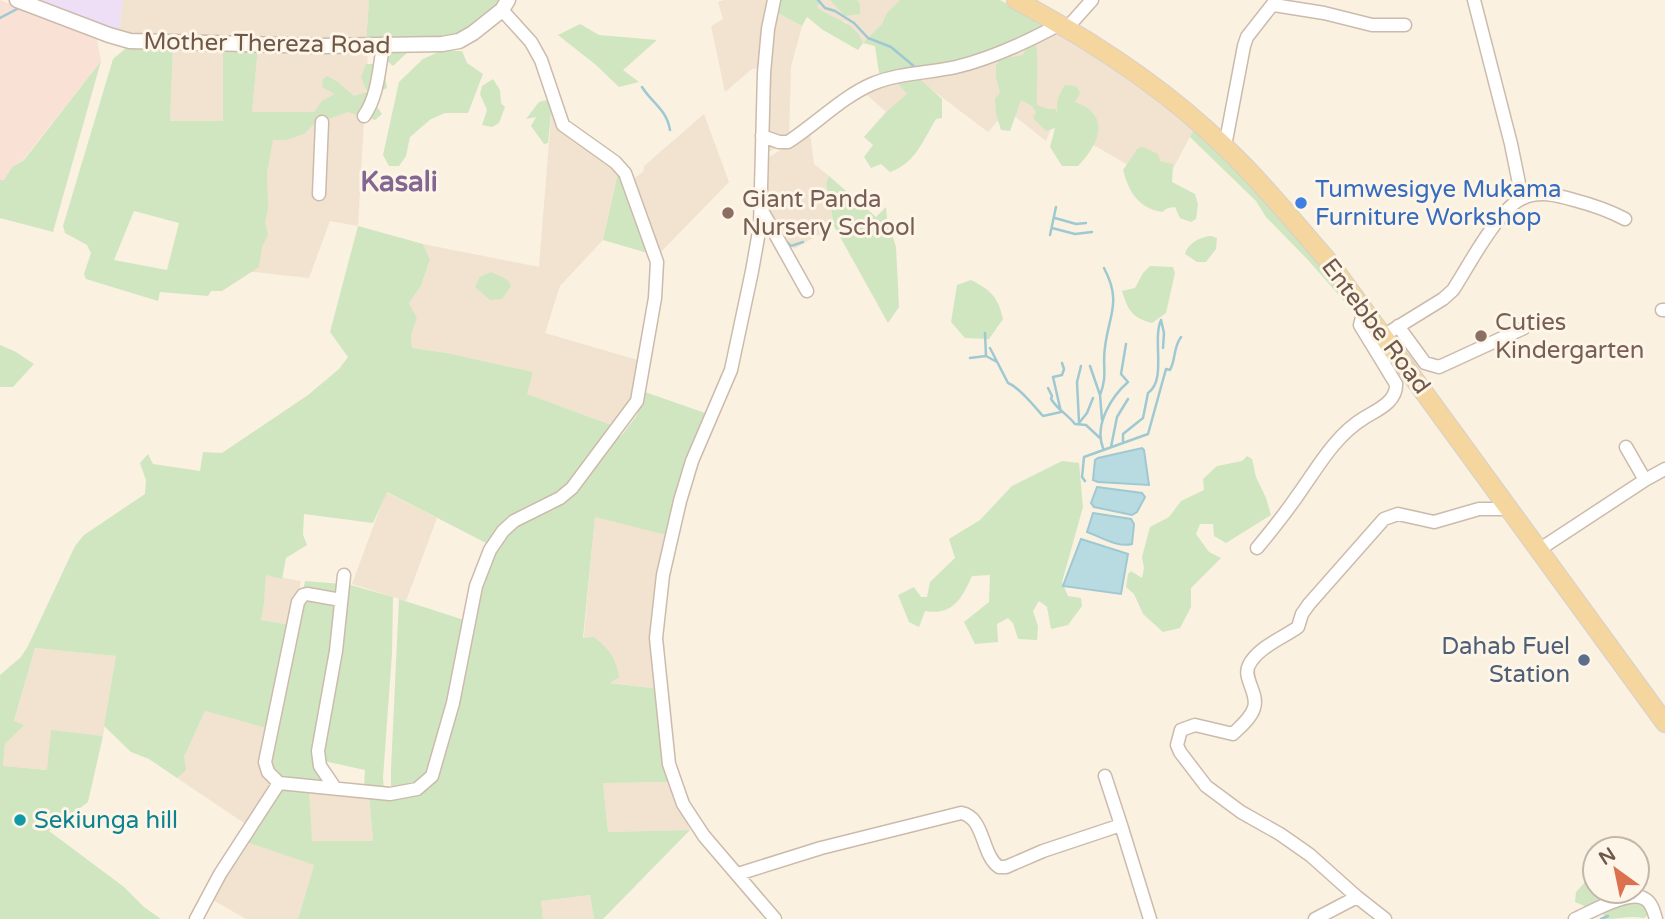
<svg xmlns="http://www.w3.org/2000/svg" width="1665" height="919" viewBox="0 0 1665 919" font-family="'Varela Round',sans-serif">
	<rect width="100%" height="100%" fill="#faf1e1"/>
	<path fill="#f1e3d0" d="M123,0H369L366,43L257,37L129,38L119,31Z
		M724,0H767L761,68L752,69L725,92L711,26L723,19L718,2Z
		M822,0H907L863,43L846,22L835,20L816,7Z
		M776,12L802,26L791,67L789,142L768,152L767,88Z
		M1055,29L1128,75L1194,129L1164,186L1097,147L1052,127L1046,141L1007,110L988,132L919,80L1012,52Z
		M173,48L223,49V122L170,121Z
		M258,48L368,50L358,226L330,221L309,278L216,268L252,112Z
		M895,79L908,94L886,112L866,94L881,82Z
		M552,104L559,126L619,168L603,240L560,286L545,333L641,361L635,396L614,426L526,394L533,372L447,353L412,348L411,335L417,318L409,303L421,286L430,261L423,244L539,267Z
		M704,114L729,182L660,253L652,226L633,179L643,172L644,166Z
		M810,133L814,164L829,176L826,183L834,226L794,249L767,209L769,157Z
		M386,492L437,518L406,601L352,584Z
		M595,516L670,536L653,633L660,689L580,679Z
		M266,575L301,581L291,625L261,620L264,604Z
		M35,648L116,656L103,736L51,731L48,770L3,766L5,744L23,725L14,722Z
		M205,711L276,730L280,780L247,825L177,778L183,771L184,757Z
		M670,782L690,830L608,832L603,783Z
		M309,790L369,795L373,841H311Z
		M246,842L314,865L298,919H246L211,899Z
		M590,895L594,919H543L541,901Z"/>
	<path fill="#fae1d6" d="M0,0L97,40L101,61L23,160L12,167L4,180H0Z"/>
	<path fill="#eedef6" d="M40,0H123L119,31L98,23Z"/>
	<path fill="#cfe6c1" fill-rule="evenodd" d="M369,0H500L486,16L465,34L409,51L393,66L366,43Z
		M780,0H822L817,7C833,20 855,21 863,43L882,24L887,13L900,0H1000L1053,27L1008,48L913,73L942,99V118L936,119C923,140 916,163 890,172L881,164L871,168L864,157L873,145L864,137L886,112L907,94L890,74L879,73L875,46L863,43L858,50L823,30L807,17L802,26L776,12Z
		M830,0H857L860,4V14L845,16Z
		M580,24L599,35L657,40L623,70L639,82L619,87L596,65L558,35Z
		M1036,44C1039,64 1036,84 1037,105L1048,109H1055L1058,113C1055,103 1059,94 1065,85L1076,86L1080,93L1075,102C1112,115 1099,144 1078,166H1062L1050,147L1055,128L1046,131L1033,118L1036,112L1032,106L1021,100L1010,131L1001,130L996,114L995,98L1000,93L996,77V65L1001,59L1023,55L1027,45Z
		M173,48L170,121H223V49L258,48L252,112H314L322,101L335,94L322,87L323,79L327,76L338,82L354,96L367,92L361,77L366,64H376L384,72L387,88L376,93L373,101L382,114L375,120L348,112L314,124L304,134L286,140H273L267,172L268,209L265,222L268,235L262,247L259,267L222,291H211L208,296L160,292L158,301L86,279L84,274L91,253L87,245L65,233L63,226L113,59L125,49ZM134,211L179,223L167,270L114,260Z
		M441,51H462L467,63L483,74L468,113H445L431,119L410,137L406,156L399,166H389L383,155L399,82L423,59Z
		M101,61L53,232L0,218V180H4L12,167L24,160Z
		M493,79L500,90L501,103L505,107L499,123L492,127L482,125L487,110L480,94L482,86Z
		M546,100L552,104L548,143L544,144L531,126L536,117L526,119L539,102Z
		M1194,129L1246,179L1308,249L1352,310L1308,260L1266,217L1256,201L1190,137Z
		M1143,147L1158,154L1160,161L1173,164L1172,182L1195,194L1198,204L1196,219L1191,222L1180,218L1175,207L1168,208L1162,212C1138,208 1129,192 1123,170L1138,148Z
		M619,168L651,254L603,240Z
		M829,176L876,217L886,207L887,219L896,247L899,307L888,323L834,226L826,183Z
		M358,226L423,244L430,260L421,286L409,303L417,318L411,335L412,348L447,353L533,372L527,394L614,426L572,483L488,544L387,492L373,523L304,514L303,535L307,545L286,558L282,579L266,575L264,604L261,620L291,625L270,729L205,711L184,757L186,770L177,778L149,759L131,752L104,726L116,656L35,648L14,721L24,725L5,744L3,766L47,770L51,730L103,736L88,802L49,831L124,887L144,907L161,919H0V675L21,657L28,646L75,546L84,535L145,494L146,480L140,463L148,454L153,464L200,471L203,452L222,453L308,395L339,369L348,357L330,332Z
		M1211,236L1217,238L1216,249L1206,262H1197L1185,254C1188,243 1200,237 1211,236Z
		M1150,266L1173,267L1175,273L1166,313L1152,323C1132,318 1128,310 1122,291L1135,288L1143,273Z
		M491,272L508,280L511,286L502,299L490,300L475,287L480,277Z
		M971,280C991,290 998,297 1003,319L989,339L965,338L951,322L957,285Z
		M0,345L16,352L34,364L13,387H0Z
		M645,392L708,414L670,536L595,517L583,638L594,637C609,649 616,658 619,677L610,683L660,689L670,782L603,783L608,832L690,830L603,919H594L590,895L541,901L543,919H298L314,865L246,842L280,790L289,787L309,790L312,841H373L369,795L435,778L476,603L486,570L503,537L524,520L556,507L609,445L622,435L637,415Z
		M1247,456L1252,459L1256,477L1266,498L1271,515L1226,543L1214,536L1213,524H1200L1196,534L1209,552L1221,558L1191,588V607L1180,628L1163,632L1143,614L1134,594L1126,587L1128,574L1131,571L1142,578L1144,568L1142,557L1150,527L1169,517L1181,501L1204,490L1203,479L1217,466L1242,461Z
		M1062,461L1079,463L1083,507L1062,582L1068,596L1081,598L1082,606L1068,625L1051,629L1047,607L1039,601L1033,611L1038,626L1037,640L1018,639L1013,623L1008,618L997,624L998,642L975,644L964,622L989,602L990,575L972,576C962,598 953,616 925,611L919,627L909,622L898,595L914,587L921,597H927L930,582L955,558L949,539L980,520L1012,486Z
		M305,581L342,584L315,747L326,783L280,780L269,760Z
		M347,584L393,597L392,653L383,778L384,789L364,787L365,770L324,761L321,754Z
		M399,599L464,620C456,662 448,703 437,744C434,753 432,767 426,775C417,785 403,788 391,786V769Z
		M1595,851V891H1603L1602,900L1587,907L1575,902L1576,892L1587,880L1584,859Z
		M1637,900L1645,905L1649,914L1644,918C1631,915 1619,919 1605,919L1603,913L1625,903Z"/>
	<path fill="#b8dbe1" stroke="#9fc9d2" stroke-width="2" d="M1142,448L1144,450L1149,485L1098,482L1093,480L1095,460L1098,458Z
		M1097,487L1142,493L1145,497L1137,512L1132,515L1094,507L1091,503Z
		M1093,513L1131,519L1134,524L1132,544C1118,548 1101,537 1087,532Z
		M1081,539L1128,554L1121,594L1063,586Z"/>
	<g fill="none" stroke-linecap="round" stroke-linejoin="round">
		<path stroke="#9fc9d2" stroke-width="2.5" d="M818,0L825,8L835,11L854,23L868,38L891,47L916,68
			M0,18L19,8
			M642,87C652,103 667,110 670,130
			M1055,218L1076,224L1086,223
			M1052,228L1075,234L1092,232
			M1050,235L1056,207
			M785,240L791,246L803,242
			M985,333L986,356
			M990,348L1008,383C1019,387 1034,406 1043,416L1061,412L1053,377L1062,375L1064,369L1062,363
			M970,358L986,356L997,362
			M1090,366L1100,395L1102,420
			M1048,388L1052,396L1051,399C1058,410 1067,414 1075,424L1086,425L1101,439
			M1100,395C1108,375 1102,366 1105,347C1109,314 1122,302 1104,268
			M1079,422L1077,382L1081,366
			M1079,423L1087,413L1093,398
			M1123,443V434L1143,418L1148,393C1167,380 1152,340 1161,320L1164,333L1163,348
			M1111,447L1117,417L1128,399
			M1103,448C1094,425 1111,397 1128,382L1121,374L1126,344
			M1085,481L1082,477L1084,457L1148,434L1166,369L1170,370C1176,359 1173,348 1181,337
			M1601,919L1608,916"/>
		<defs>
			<path id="minor" d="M774,0L768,29L764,73L760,226L752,271L731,370L692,461L680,501L663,575L656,638L669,764L683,804L704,836L775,919
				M1474,0L1511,144L1522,198
				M1274,5L1324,13L1372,25H1405
				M1067,28L1092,0
				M364,116C378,96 379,69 383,46
				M762,136L779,142H788C816,124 842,97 872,84C898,73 929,73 956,67C993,58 1027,42 1060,24
				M1225,146L1244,46L1247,37L1276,0
				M319,194L322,122
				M760,207L807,291
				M1662,310H1665
				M1398,326L1425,363L1439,367L1524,328
				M1383,336L1443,299L1453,290C1468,267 1497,211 1521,199C1538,190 1557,195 1574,200C1593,205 1608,210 1625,219
				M1626,447L1645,480L1665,469
				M1257,548C1272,530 1287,511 1300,492C1319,465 1336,435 1364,418C1377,410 1397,402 1396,384L1360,325L1364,310
				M1540,549L1645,480
				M1105,776L1121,825
				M279,783L268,772L265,762L298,602L303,595L307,594L341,600
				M335,788L320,766L318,751L336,651L344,575
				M738,874L821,848L961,813C985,817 981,855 999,867H1006L1043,851L1121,825L1150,919
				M1357,897L1310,855L1280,834L1241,812L1206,786L1180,752L1177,745L1181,730L1195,725L1233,734C1240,727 1251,718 1254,708C1259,693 1242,678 1249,665C1258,647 1283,638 1298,627L1302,614L1309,604L1384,519L1398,514L1434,522L1479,509H1510
				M196,919L220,874L279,783L390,794L417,789L432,776L453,703L476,586L490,550L503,531L514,521L560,498L572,488L637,401L655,298L657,262L625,173L615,162L563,125L541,60L531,42L502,10
				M1315,919L1357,897L1385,919
				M1575,919C1591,912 1630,889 1645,899C1652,903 1654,912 1656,919"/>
			<path id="tertiary" d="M17,0L109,35L130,41L321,46L442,44L459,41L473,33L502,10L508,0"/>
			<path id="primary" d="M1016,0C1091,40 1164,87 1225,147C1262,182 1295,223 1329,262L1665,723"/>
		</defs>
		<use href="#minor" stroke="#ccbbac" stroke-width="15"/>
		<use href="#tertiary" stroke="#ccbbac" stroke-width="17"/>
		<use href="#primary" stroke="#d7d0cc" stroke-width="20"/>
		<use href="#minor" stroke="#fff" stroke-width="12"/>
		<use href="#tertiary" stroke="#fff" stroke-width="14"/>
		<use href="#primary" stroke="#f4d69e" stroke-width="18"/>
	</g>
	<circle fill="#3f7fe0" stroke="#fdf5e7" stroke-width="2.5" cx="1301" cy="203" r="7"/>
	<g fill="#8d6e63" stroke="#fdf5e7" stroke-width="2.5">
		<circle cx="728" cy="213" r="7"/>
		<circle cx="1481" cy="336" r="7"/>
	</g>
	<circle fill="#5c6f8a" stroke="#fdf5e7" stroke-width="2.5" cx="1584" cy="660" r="7"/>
	<circle fill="#0f9aa8" stroke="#fdf5e7" stroke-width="2.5" cx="20" cy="820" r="7"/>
	<g text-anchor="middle" stroke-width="6" stroke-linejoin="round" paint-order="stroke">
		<g font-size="24" fill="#6f584a" stroke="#fdf5e7">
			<text transform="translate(267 43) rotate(1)" y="8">Mother Thereza Road</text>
			<text transform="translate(1376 326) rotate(53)" y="8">Entebbe Road</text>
		</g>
		<g font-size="24" fill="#366cbe" stroke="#fdf5e7" text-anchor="start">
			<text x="1315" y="197">Tumwesigye Mukama<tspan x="1315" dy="28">Furniture Workshop</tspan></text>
		</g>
		<g font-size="24" fill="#785e54" stroke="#fdf5e7" text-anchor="start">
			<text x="742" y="207">Giant Panda<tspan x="742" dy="28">Nursery School</tspan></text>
			<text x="1495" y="330">Cuties<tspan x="1495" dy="28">Kindergarten</tspan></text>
		</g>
		<g font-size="24" fill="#4e5e75" stroke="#fdf5e7" text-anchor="end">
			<text x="1570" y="654">Dahab Fuel<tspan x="1570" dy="28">Station</tspan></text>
		</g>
		<g font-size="24" fill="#0d838f" stroke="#fdf5e7" text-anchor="start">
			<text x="34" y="828">Sekiunga hill</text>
		</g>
		<g font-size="28" font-weight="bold" fill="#846692" stroke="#fdf5e7">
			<text x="399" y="191">Kasali</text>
		</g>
	</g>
	<g transform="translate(1616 870) rotate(327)"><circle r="33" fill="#fdf5e7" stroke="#c4b6a8" stroke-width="2"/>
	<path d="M0-5L12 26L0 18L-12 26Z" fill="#dc714f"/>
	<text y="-10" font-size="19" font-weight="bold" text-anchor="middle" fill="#6f584a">N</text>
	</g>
</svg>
